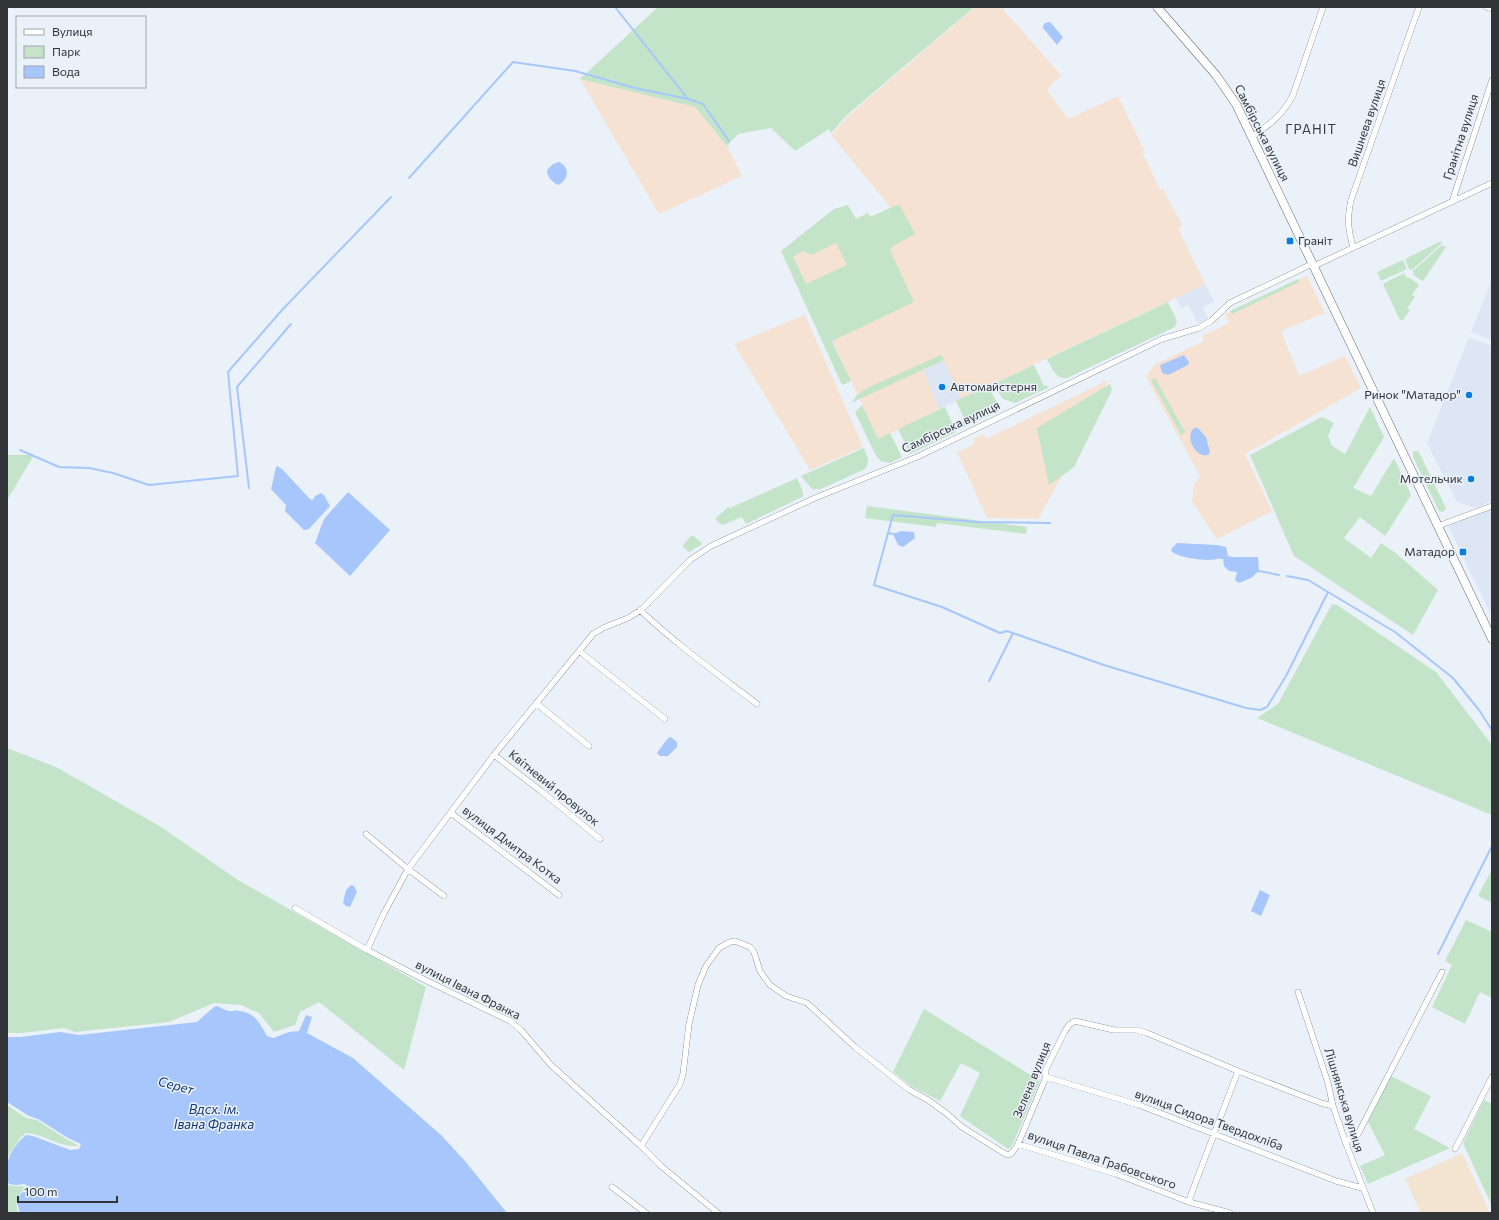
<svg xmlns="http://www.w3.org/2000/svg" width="1499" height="1220" viewBox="0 0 1499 1220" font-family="Commissioner,sans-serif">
	<rect width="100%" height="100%" fill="#eaf1f9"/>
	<path fill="#dce6f5" d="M1492,279V340L1471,332Z
		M1205,284L1214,302L1203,307L1208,319L1198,324L1188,305L1181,309L1176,298Z
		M1469,337L1492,346V501L1476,508L1457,502L1427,443Z
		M944,360L961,399L940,409L923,370Z
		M1492,508V610L1489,611L1448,526Z"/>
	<path fill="#f5e2d2" d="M975,7H1001L1061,75L1047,90L1068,119L1118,96L1144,150L1142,152L1160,190L1163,189L1182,225L1178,228L1205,284L961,399L944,361L923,370L940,409L878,439L790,249L868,213L870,217L891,208L831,135L849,115Z
		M580,79L695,107L727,146L742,176L659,214Z
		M1307,276L1325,313L1281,331L1299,376L1345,356L1361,388L1245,454L1272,511L1219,538H1216L1192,501L1194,485L1200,476L1146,377L1154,365L1204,341L1202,336L1229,323L1225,314Z
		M805,315L863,447L810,470L734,344Z
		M1108,380L1079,445L1038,519L987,518L957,452L975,444L973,439L983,434L986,439Z"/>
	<path fill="#f2e4d1" d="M1462,1153L1490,1213H1421L1405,1179Z"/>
	<path fill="#c3e4c8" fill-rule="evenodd" d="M658,7H974L848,114L831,133L829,129L795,151L771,128L738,134L727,146L695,107L580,79Z
		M899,204L915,234L893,246L890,250L914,302L832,341L851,381L842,385L781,251L834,209L848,205L856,219L868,213L870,217ZM836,243L847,265L806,284L793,256L804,251L811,255Z
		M1441,241L1442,243L1412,270L1409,269L1405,259Z
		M1442,245L1446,247L1423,281L1413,275V271Z
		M1403,260L1407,269L1381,281L1377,272Z
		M1404,273L1406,277L1410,278L1419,285L1412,295L1415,297L1407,308L1410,310L1403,320H1400L1383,284Z
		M1298,279L1299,282L1232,314L1230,311Z
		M1168,302L1177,321L1175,327L1067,378C1055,379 1052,368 1047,359Z
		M941,355L944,360L851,403L857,395L867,388Z
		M1034,365L1044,386L1047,385L1048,388L1015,403L1003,399L993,384Z
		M1155,378L1185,432L1181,435L1151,380Z
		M1110,384L1112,390L1074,467L1049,485L1037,428Z
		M988,386L999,406V411L962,428L959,423L965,420L956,401Z
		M862,405L878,439L890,433L902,457L890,463L881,461L876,456L855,412Z
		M945,407L956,432L910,454L898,429Z
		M1370,407L1384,437L1353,488L1371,496L1394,458L1411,495L1385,536L1360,517L1344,538L1371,558L1381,543L1397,554L1438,590L1413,635L1294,556L1250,455L1322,417L1334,423L1328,435L1331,445L1345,454Z
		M864,448C867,456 871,462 865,469L821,489H812L801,476Z
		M1415,451H1418L1420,454L1446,508L1443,512L1439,511L1413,457V452Z
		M7,455H34L7,500Z
		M797,478L803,492V496L802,497L746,524L742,517L722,525L715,519L728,507L730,508Z
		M867,506L1027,527L1026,534L937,523L936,527L865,518Z
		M692,535L702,543L701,545L689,552L683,547V545Z
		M1332,604L1337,605L1436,672L1492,745V815L1257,718L1278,704Z
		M7,748L56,767L161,827L238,880L426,987L404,1070L319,1002L300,1012L295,1025L274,1032L259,1013L241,1005L214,1003L169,1022L75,1032L64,1028L22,1033H7Z
		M1492,869V903L1478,896Z
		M1466,920L1492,932V998L1480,992L1465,1024L1432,1007L1452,965L1445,961Z
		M924,1009L1040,1081L1013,1143L1010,1148L1008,1149L960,1116L980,1073L961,1063L940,1101L911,1086L893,1072Z
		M1391,1076L1431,1096L1414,1129L1450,1148L1368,1184L1360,1166L1385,1155L1368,1122Z
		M1484,1100L1492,1104V1206L1463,1143Z
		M7,1105L26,1118L37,1120L66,1139L78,1145L77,1146C59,1147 44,1134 26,1133L20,1138L7,1158Z
		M7,1183L8,1185C16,1187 23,1185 30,1188L21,1192C17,1199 15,1205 18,1213H7Z"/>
	<path fill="#a7c7fc" d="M1050,22L1063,37L1057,45L1043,28V26L1045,23Z
		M559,162C570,167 569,180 558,185C553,182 547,178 547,170L553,164Z
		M1184,355L1189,362L1188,365L1168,375L1162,373L1160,365Z
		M1194,428H1198L1206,437L1210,452L1208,455C1196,458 1184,437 1194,428Z
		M277,466L282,469L310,499L313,500L315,496L321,493L324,495L330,506L309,529L304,530L285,511L286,505L271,489L276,467Z
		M348,492L390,530L350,576L315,543L324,519Z
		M901,531L914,532L915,538L903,547L898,545L893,534Z
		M1177,543L1217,545L1226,547L1228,556L1233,557H1258L1259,571L1251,578L1239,583L1235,580L1237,572L1229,571L1224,566L1223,559C1217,558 1214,560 1208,560C1199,560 1177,557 1171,551L1172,548Z
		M671,737L677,742V747L668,756H660L657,753L668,738Z
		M351,885L354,886L357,892L350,907L346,906L343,903L346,890Z
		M1260,890L1270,895L1261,916L1251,911Z
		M217,1006C222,1008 227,1012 232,1011C238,1011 234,1010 239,1011C254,1012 260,1023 267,1036L273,1038L289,1032L299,1031L306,1015L312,1017L307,1033L353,1058L441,1135L465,1161L507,1213H20L17,1202L21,1193L32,1188L24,1184L16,1185L9,1184C1,1167 12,1146 26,1135L33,1136L70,1150L79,1149L81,1144L68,1138L38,1119L29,1116L7,1102V1037H21L60,1032L79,1035L197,1022L214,1007Z"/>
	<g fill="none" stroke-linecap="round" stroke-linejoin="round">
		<path stroke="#a7c7fc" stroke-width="2" d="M615,7L688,99L703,104L729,141
			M409,178L513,62L575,71L635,88L688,99
			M20,450L59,467L89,468L113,473L149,485L238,476L228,372L282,310L391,197
			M249,488L237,387L291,324
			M888,533L893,515L977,522L1050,523
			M893,534L888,533L874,585L942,607L1000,633L1007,631L1104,665L1246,708L1260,710L1267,707L1286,676L1328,592L1395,632L1453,678L1479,710L1492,730
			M1259,571L1279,575
			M1287,576L1308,580L1328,592
			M989,681L1013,633
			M1438,954L1492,846"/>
		<defs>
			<path id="minor" d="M1486,7L1492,9
				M1252,137C1270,124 1283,115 1293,95L1323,7
				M1452,202L1492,80
				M1353,247C1348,229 1347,219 1351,200L1419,7
				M1314,266L1492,183
				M1438,526L1492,506
				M640,610C677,645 718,674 757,704
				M579,651L665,719
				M536,703L589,746
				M494,755L541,791L600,839
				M451,813L559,895
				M366,834L408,869L444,896
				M295,908L367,950L423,979L510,1021L521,1030L551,1065L641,1146L661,1166L718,1213
				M367,950L384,913L408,869L494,755L593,634L603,628L628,618L641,610L690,560L711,546L815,498L917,457L1162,339L1199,328L1211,321L1230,303L1312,264
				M1298,992L1328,1083L1333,1106L1345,1141L1373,1213
				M1046,1077L1139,1105L1336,1181L1362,1188
				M1345,1141L1355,1138L1358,1134L1442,972
				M1018,1144L1046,1077L1045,1071L1065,1031L1069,1025L1075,1021L1114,1030H1137L1147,1033L1238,1071L1321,1103L1333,1106
				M641,1146L680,1084L683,1074L689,1024L698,985L706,966L719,948L730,942L735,941L750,947L754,952L760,971L770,985L786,996L807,1003L855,1047L908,1089L928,1100L946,1113L962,1127L1002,1152L1008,1155L1012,1153L1018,1144L1116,1174L1189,1202L1230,1213
				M1455,1149L1492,1077
				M612,1187L646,1213
				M1189,1202L1192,1192L1238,1071"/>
			<path id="secondary" d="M1157,7L1216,75L1236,104L1492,639"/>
		</defs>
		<use href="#minor" stroke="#636870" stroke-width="6"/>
		<use href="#secondary" stroke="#636870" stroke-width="9"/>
		<use href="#minor" stroke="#fff" stroke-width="5.5"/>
		<use href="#secondary" stroke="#fff" stroke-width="8"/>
	</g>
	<g fill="#067ce3" stroke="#eaf1f9" stroke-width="1.5">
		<rect x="1286" y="237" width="8" height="8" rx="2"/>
		<circle cx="942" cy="387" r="4"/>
		<circle cx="1469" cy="395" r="4"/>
		<circle cx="1471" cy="479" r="4"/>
		<rect x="1459" y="548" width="8" height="8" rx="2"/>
	</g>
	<g text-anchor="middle" stroke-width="3" stroke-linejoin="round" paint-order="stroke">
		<g font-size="12" fill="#313337" stroke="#eaf1f9">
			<text transform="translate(1367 123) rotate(-71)" y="4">Вишнева вулиця</text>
			<text transform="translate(1262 133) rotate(63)" y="4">Самбірська вулиця</text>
			<text transform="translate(1461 137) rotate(-72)" y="4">Гранітна вулиця</text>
			<text transform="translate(951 427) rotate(-25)" y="4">Самбірська вулиця</text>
			<text transform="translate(554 788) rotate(39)" y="4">Квітневий провулок</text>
			<text transform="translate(512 845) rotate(37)" y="4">вулиця Дмитра Котка</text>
			<text transform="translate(468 990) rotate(27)" y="4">вулиця Івана Франка</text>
			<text transform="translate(1032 1080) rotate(-68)" y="4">Зелена вулиця</text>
			<text transform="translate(1344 1100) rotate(73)" y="4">Лішнянська вулиця</text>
			<text transform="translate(1209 1120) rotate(20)" y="4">вулиця Сидора Твердохліба</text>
			<text transform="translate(1102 1160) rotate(19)" y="4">вулиця Павла Грабовського</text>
		</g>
		<g font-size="12" fill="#313337" stroke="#eaf1f9" text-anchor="end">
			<text x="1298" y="245" text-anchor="start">Граніт</text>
			<text x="950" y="391" text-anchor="start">Автомайстерня</text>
			<text x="1461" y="399">Ринок "Матадор"</text>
			<text x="1463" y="483">Мотельчик</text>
			<text x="1455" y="556">Матадор</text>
		</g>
		<g font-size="13" letter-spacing="1" fill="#383d44" stroke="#eaf1f9">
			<text x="1311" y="134">ГРАНІТ</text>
		</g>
		<g font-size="13" font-style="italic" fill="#153875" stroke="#eaf1f9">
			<text transform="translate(176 1085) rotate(15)" y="5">Серет</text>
			<text x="214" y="1114">Вдсх. ім.<tspan x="214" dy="15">Івана Франка</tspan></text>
		</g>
	</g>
	<rect width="1499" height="1220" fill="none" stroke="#313337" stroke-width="16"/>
	<rect x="16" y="16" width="130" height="72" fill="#eaf1f9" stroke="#a0a5ab"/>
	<rect x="24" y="29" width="20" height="6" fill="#ffffff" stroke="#a0a5ab"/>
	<text x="52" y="36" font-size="12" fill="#313337">Вулиця</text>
	<rect x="24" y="46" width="20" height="12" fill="#c3e4c8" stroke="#a0a5ab"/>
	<text x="52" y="56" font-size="12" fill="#313337">Парк</text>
	<rect x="24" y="66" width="20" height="12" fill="#a7c7fc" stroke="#a0a5ab"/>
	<text x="52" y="76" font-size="12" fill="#313337">Вода</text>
	<path d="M18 1196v6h99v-6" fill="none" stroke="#313337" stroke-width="2"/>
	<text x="24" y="1196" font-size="12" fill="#313337" stroke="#eaf1f9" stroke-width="3" paint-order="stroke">100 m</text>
</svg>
